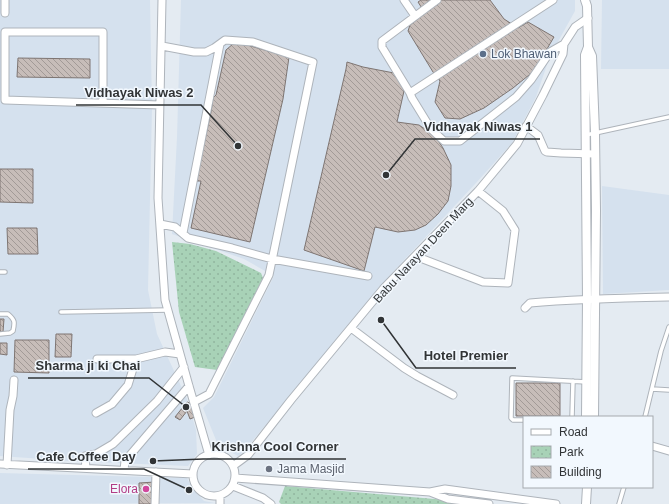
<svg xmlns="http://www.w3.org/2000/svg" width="669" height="504" viewBox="0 0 669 504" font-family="Arial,sans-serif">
	<defs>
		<pattern id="park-dots" width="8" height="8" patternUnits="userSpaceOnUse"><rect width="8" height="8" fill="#a8d2b7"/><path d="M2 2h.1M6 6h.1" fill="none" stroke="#91b59e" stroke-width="1.8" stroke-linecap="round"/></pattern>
		<pattern id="building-back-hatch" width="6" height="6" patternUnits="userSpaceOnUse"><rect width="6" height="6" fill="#c7bdb9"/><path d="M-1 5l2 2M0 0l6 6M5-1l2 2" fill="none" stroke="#a29a97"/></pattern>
	</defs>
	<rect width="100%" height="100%" fill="#e4ebf2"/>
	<path fill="#d5e1ee" d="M0,0H150L152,108L148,290L157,334L187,399L196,430L197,454L188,466L71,461L0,456Z
		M181,0H575V11L550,56L536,97L512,143L476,183L379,287L245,450L238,456L218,445L203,408L214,397L274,276L244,259L172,234L177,137Z
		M602,0H669V69H601Z
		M602,186L669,195V290L603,294Z
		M0,473L187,478L192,488L204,501L215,503L0,504Z"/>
	<path fill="url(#park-dots)" d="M172,242L190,244L216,251L261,273L263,278L217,370L195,367L179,312Z
		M285,486L492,504H281L279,502Z"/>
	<path fill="url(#building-back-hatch)" stroke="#7e7572" d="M421,0H490L504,19L518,28L528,22L554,37L534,71L513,88L484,108L460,119L445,118L435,102L440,81L433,72L408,31L410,25L425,13L418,2Z
		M234,43L247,45L289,57L283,99L250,242L191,228L201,181H196L211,112L213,98L216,95L226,50Z
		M18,58L90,59V78L17,77Z
		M347,62L363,67L394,73L402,83L404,91L397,122L419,125L435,136L443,148L451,165V186L448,201L438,214L426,225L415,230L398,232L375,227L364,271L304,250L346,69Z
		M0,169H33V203L0,202Z
		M7,228H37L38,254H8Z
		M0,319H4L3,332H0Z
		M56,334H72L71,357H55Z
		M15,340H49V373L14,372Z
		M0,343H7V355L0,354Z
		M516,383H560V416H516Z
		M187,402L190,403L195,417L190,419L187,411L180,420L175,417Z
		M155,482L154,504H139V483Z"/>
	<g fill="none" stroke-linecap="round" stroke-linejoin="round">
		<defs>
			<path id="service" d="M586,135L669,117
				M0,272H5
				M61,312L168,310
				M0,314H8C15,320 15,322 13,331L10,333L0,334
				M652,389L669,390
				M572,417L573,381
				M645,417L661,351L669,327
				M524,420H513L511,418L512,378L587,382
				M619,504L624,487"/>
			<path id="minor" d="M162,0L158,198L165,300L189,386L209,455
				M404,0L415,16
				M437,0L382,41V47L410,93L553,0
				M5,13V0
				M162,46L194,52H206L214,48L225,40L253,42L313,62L269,275L209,394L194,402
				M410,93L412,98L431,129L444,141H460L516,97L531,80L550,52L564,44
				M103,102V32H5V100L160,105
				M526,126L538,135L545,151L547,152L561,153L595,154
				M160,224L175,227L188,238L232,248L272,259L368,276
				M183,233L220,44
				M415,256L483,282L508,283L515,230L503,211L478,191
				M525,308L530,303C576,299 623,298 669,297
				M351,328L404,368L417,376L453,395
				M97,359H136L165,352L180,354
				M96,413L112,404L128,385L136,359
				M652,446L669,451
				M193 475a21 21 0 1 1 42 0a21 21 0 1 1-42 0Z
				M0,464L193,474
				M7,465L10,410L13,396L14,380
				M233,466L248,455L291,400L383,289L478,191L517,144L543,95L563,54L564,44L575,27L588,18
				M86,468L85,456L96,454L113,444L157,401L184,367
				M124,470L125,461L189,386
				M235,478L430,492L445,489L556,504
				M233,486L263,498L271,504
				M430,492L448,499L489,504
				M220,496V504
				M155,504L156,472"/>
			<path id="tertiary" d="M585,0L587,6L588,47L592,56L595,133L596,211L594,417
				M586,417L587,299L585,55L588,47
				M586,504L587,487"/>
		</defs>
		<use href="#service" stroke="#aeb4bb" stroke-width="5.5"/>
		<use href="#minor" stroke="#aeb4bb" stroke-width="9"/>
		<use href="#tertiary" stroke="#aeb4bb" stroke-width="10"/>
		<use href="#service" stroke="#fff" stroke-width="3.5"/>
		<use href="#minor" stroke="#fff" stroke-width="7"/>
		<use href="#tertiary" stroke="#fff" stroke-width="8"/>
	</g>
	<circle fill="#5c6f8a" stroke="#f2f8fe" stroke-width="1.5" cx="483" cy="54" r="4"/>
	<circle fill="#6b7280" stroke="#f2f8fe" stroke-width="1.5" cx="269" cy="469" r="4"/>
	<circle fill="#d1479c" stroke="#f2f8fe" stroke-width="1.5" cx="146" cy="489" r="4"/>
	<g text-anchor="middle" stroke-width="3" stroke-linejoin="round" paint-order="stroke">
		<g font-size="12" fill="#4e5e75" stroke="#f2f8fe" text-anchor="start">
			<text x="491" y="58">Lok Bhawan</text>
		</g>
		<g font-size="12" fill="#313436" stroke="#f2f8fe">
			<text transform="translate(423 250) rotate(-47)" y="4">Babu Narayan Deen Marg</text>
		</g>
		<g font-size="12" fill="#5b616d" stroke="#f2f8fe" text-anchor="start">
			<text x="277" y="473">Jama Masjid</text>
		</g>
		<g font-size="12" fill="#b23c85" stroke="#f2f8fe" text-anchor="end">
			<text x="138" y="493">Elora</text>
		</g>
	</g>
	<path fill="none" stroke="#313436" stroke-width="1.5" d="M238 146L201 105H76M386 175L415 139H540M381 320L416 368H516M186 407L149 378H28M153 461L203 459H346M189 490L144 469H28"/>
	<g fill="#313436" stroke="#f2f8fe" stroke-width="1.5">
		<circle cx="238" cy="146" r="4"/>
		<circle cx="386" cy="175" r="4"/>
		<circle cx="381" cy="320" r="4"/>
		<circle cx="186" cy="407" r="4"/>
		<circle cx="153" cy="461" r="4"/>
		<circle cx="189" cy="490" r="4"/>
	</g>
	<g font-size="13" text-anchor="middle" font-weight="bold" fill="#313436" stroke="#f2f8fe" stroke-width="3" stroke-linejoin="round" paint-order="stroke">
		<text x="139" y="97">Vidhayak Niwas 2</text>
		<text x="478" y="131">Vidhayak Niwas 1</text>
		<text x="466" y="360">Hotel Premier</text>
		<text x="88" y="370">Sharma ji ki Chai</text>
		<text x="275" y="451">Krishna Cool Corner</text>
		<text x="86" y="461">Cafe Coffee Day</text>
	</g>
	<rect x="523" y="416" width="130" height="72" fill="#f2f8fe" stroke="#a5aaae"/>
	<rect x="531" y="429" width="20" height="6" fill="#ffffff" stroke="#a5aaae"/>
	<text x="559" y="436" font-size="12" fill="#313436">Road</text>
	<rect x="531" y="446" width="20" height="12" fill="url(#park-dots)" stroke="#a5aaae"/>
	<text x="559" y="456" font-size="12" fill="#313436">Park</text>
	<rect x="531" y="466" width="20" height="12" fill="url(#building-back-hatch)" stroke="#a5aaae"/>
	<text x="559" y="476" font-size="12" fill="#313436">Building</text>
</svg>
